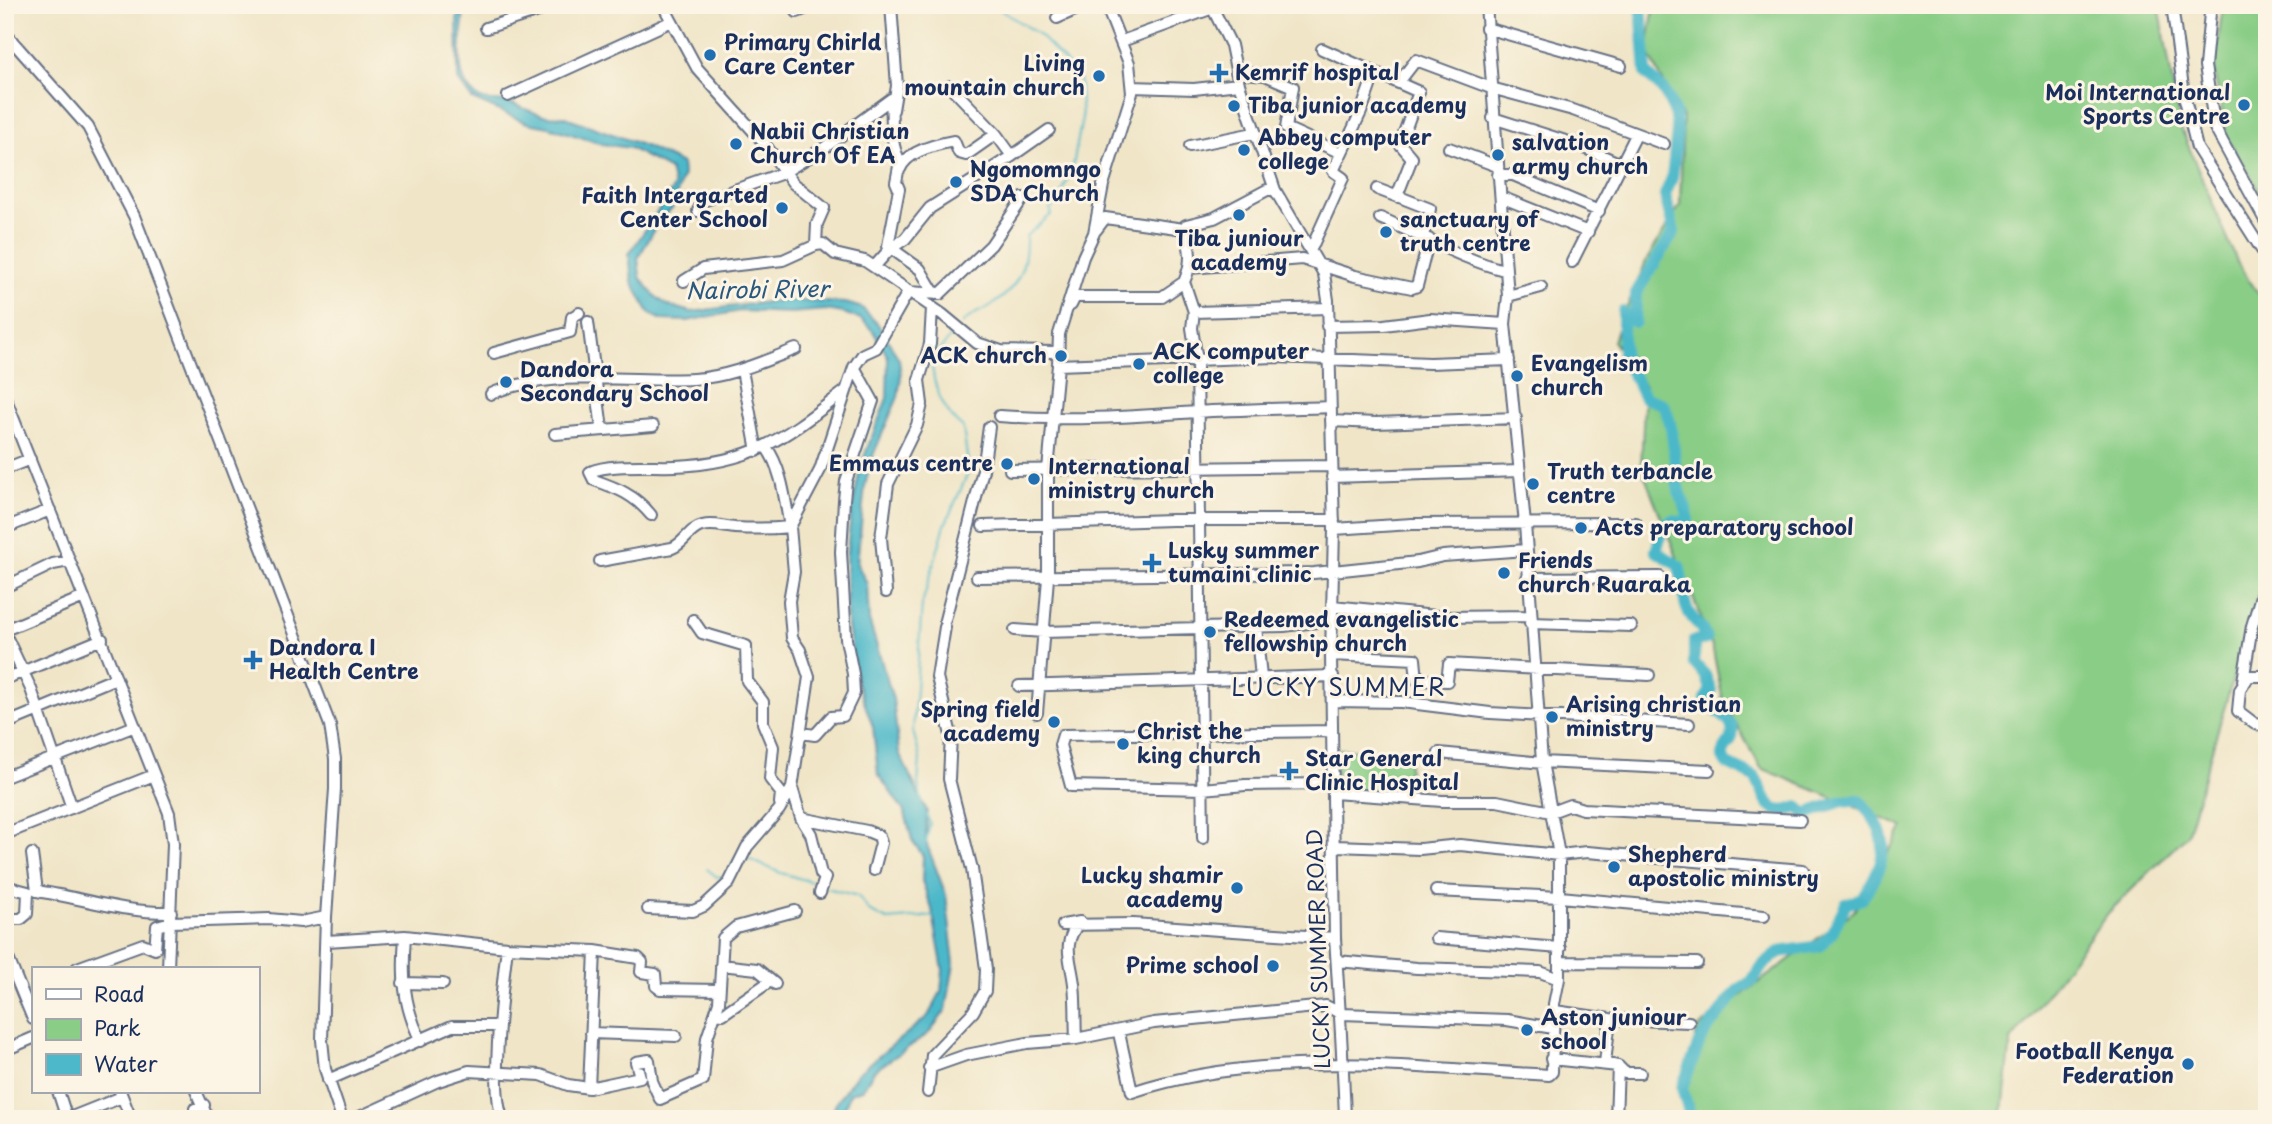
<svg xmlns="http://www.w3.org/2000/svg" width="2272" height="1124" viewBox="0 0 2272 1124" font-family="'Playpen Sans',sans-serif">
	<rect width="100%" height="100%" fill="#fcf5e5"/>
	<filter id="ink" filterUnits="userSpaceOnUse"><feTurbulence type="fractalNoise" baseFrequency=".0143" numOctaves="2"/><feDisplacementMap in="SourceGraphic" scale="14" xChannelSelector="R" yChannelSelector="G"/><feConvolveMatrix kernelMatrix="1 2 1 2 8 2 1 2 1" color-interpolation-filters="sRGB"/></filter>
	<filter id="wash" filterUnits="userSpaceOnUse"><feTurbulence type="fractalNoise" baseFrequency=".00686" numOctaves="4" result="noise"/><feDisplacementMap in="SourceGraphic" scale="28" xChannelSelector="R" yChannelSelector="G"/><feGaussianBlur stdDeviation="1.57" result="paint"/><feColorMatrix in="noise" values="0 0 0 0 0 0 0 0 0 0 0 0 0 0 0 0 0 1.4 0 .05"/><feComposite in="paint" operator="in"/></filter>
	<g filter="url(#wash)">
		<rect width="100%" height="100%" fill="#f0e5c7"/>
		<path fill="#89cd86" stroke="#527e72" stroke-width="2" d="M1654,5H2159L2180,126L2238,264L2267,306V563L2187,835L2109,912L2011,1041L2002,1119H1698L1679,1096L1698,1028L1854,911L1903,827L1761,768L1723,701L1712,645L1641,467L1645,386L1613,341L1646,261L1680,205L1683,119L1647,51Z
			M2223,5H2267V203L2227,138L2214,72Z
			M1336,749L1410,752L1407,796L1336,793Z"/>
		<path fill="#4cb8c9" stroke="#347494" stroke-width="2" d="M457,5H464C464,32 449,81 479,98C487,103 501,100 511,103C530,110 542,119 563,116L645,146L682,164L683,175L672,209L660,220L638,258L640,277L654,295L667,305L691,312L782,300L846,303L862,308L878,324L899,359L901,376L898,397L871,460L865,486L857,564L867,583L869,620L893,699L899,753L927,811L926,842L946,895L954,963L946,1010L928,1034L874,1071L863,1089L850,1093L843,1113L850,1119L831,1117L836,1103L857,1074L928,1016L941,992L943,970L932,909L922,881L923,856L912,840L905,813L878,774L873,727L857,682L847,621L846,559L851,516L860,467L887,398L888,357L873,331L861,319L843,313L826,310L791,313L740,311L687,321L662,320L649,313L632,281L629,254L674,187L670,170L630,148L602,144L549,127L527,123L472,99L458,80Z"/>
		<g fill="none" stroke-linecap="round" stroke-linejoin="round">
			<path stroke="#4cb8c9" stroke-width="2" d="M962,324C971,314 980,312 990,306C1018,290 1027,266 1026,236L1052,214L1050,209L1058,203L1073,166L1082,118L1079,76L1038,34L993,5
				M922,802L918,784L920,758L913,731L922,604L945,525L969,471L963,428C943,413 932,384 932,360L956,330
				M926,843L930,823L926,814
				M746,858L781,873L819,884
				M707,869L717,877L726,876L738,855
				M827,888L858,896L869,911L887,920L935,916"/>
			<path stroke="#4cb8c9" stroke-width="12" d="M1641,5L1646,73L1664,91L1674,111L1677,131L1672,178L1665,195L1674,232L1636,293L1635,322L1623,312V357L1645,398L1663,404C1677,431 1672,462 1679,491C1682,502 1691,513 1687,524L1673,520L1664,524L1656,551L1679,566C1683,580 1682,593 1686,606C1690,621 1703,624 1706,639L1694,641V663L1705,675L1711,690L1705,699C1712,713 1740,719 1731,740C1728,745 1724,749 1722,755L1726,763L1755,777C1767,797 1767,820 1798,807L1806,814L1842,801L1859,800C1894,837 1887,859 1862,899L1846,904L1831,934L1820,946L1779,952L1763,965L1752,981L1738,990L1712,1023L1700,1041L1682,1088L1691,1119"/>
		</g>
	</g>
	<g filter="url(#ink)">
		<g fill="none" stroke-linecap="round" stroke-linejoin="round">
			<defs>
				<path id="minor" d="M663,5L697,68L764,143L793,183L824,208L817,224L816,245L823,244L835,254L865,261L874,267L942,314L977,343L1001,351L1056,352
					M1106,5L1129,63L1132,93L1103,185L1094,233L1083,257L1059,334L1058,365L1275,357L1430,363L1509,360
					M1211,5L1231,45L1239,84L1275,190L1324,274L1328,300L1334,529L1331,655L1335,938C1339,998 1343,1058 1345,1119
					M2172,5L2184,95L2197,148L2267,258
					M2214,5L2210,13L2205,66L2215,128L2267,224
					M797,12L815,5
					M1057,18L1086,5
					M486,28L557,5
					M1486,28L1621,66
					M5,33L88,127L134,216L330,725L335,759V789L326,917L322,1040L325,1069L342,1119
					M1122,41L1213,8
					M1322,49L1419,92L1400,144L1412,158L1397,196L1430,209L1423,236
					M1236,72L1265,75L1293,87L1286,128L1341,153
					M1399,82L1416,60L1491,88L1573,110L1664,144
					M1132,87L1194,89L1239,84
					M508,96L670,22
					M1493,118L1578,145L1621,164
					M1190,146L1254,133
					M1449,148L1497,166
					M1012,156L1049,130
					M900,169C907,151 937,144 954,141L959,153L966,155L996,134
					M1498,175H1513L1599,211
					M1377,189L1398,197
					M1506,199L1588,232
					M698,211L703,201L786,172L781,174L824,148L891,99
					M1380,218C1422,235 1461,259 1504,270
					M1096,230L1105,218L1184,229
					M1312,247L1343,178L1333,171L1361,112L1375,72
					M1572,262L1636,135
					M874,267L890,249L905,239L930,208L1012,156L996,134L950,86
					M1190,268L1302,259L1355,276L1412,288L1417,286L1429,239
					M684,281L703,269L783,260L816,245
					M940,294L991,245L1023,198
					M1508,296L1541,287
					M1071,305L1075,297H1162L1184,282
					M1194,312L1328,308
					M588,322L602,429
					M1327,326L1384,325L1430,319L1505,324
					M494,353L570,332L572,317L579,313
					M742,370L757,451
					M491,394C546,369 633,382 693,379C729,377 762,362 796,349
					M5,397L169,813L173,844L168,968
					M999,416C1067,421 1129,417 1197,412C1241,409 1286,409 1330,407
					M1331,421L1376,423L1516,418
					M555,434L653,426
					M5,469L30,459
					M1010,470L1332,466
					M1332,477L1520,471
					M651,515C635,495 617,488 594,480L590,472C610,463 652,467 675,466C754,463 785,437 844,392
					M983,526L1172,520H1334
					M5,528L50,510
					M1334,529L1412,524L1636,523
					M600,561L672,548C684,544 689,529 702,526C715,523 722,527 735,528C754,529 771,529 790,527C785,501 782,468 766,447
					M977,577L1314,573L1418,562L1443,556L1526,550
					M1527,578L1660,577
					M5,587L53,564L69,561
					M886,592L881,538L888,484L917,425L922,404L919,380L930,344L932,308
					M1332,606L1446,617L1530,616
					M693,620L702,633L746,646L747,681L763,702V723L773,747L770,779L781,793L780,803
					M945,620L983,470L989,427
					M1530,623L1631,626
					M1256,626L1261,678
					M5,630L84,597
					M1015,630L1043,632L1284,626L1331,620
					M5,634L31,689L72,808
					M1331,655L1415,659L1417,680L1447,681L1449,664L1649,675
					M2267,676H2249L2240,690L2238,711L2255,724L2267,726
					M5,679L102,639
					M2243,681L2252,626L2267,576
					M1019,686L1333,676
					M1333,701L1401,702L1490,713L1689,724
					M1037,713L1048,578V470L1058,365
					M5,724L116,678
					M1332,731L1063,735L1060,745L1071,786L1203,789L1245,785L1334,784
					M801,733L815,735L831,717L843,716L854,693L853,674L846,639L841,552L844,500L846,481L873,401L854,367
					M1439,753L1543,763
					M1542,762L1709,770
					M5,777L135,726
					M792,788L801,818L811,834L821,874L825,878L820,893
					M1334,793L1442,801H1497L1551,812L1570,805L1583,809L1800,820
					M801,818L867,831L879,836L881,843L874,870
					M10,832L154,775
					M1203,838L1197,361L1192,328L1194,312L1184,282C1193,262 1191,249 1184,229L1186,235V225L1214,218L1267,190H1275
					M1335,846L1420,849L1460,845L1559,855L1587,852L1803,870
					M32,854L37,891C82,898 125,913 171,912
					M5,886L28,892L27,914L21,919H5
					M1436,891L1560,897L1764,916
					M648,909L693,911L704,906L729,883L747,847L779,810L792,788L809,677L800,650L792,638L789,601L794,572L790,527L820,470L854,367L863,354L876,348L908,292L940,294L933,291L920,269L888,246L899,189L896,182L900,161C889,143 893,119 891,99L893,110L897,86L891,5
					M1080,922L1063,925L1133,924L1335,938
					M405,936C402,976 403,1005 421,1041
					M1436,938L1560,948
					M327,941L405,936L507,947L595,951L638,958L642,962L641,972L655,974L656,986L660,989L719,990
					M5,951L33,1019
					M1337,961L1417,968L1540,972L1559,979
					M1559,962L1697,963
					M721,965L757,969L775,984
					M77,968L143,944L155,949L157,926L171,922L269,919L301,922L326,917
					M403,983L443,984
					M1555,1011L1610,1019L1689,1022
					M716,1013L723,1014L769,982
					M1610,1019L1605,1063L1618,1066L1616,1119
					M591,1033L676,1036
					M1119,1033L1132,1092C1265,1048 1412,1068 1549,1075L1552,1072L1554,1004L1559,979V855L1542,762L1525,524L1505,324L1508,296L1486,5
					M1076,1039L1154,1023L1326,1006L1342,1014L1507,1020L1553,1028
					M5,1050L33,1038
					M1551,1059L1618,1066L1625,1073H1640
					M929,1068L966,1055L1027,1043L1076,1039C1075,1021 1076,1002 1074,984C1071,959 1061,943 1080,922
					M328,1080L452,1026H499
					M589,1088L595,951
					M58,1091L67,1119
					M120,1091L131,1119
					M196,1091L208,1119
					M928,1092L932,1055L973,1012L985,991L986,969L972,869L949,779L951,735L937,677L945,627
					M5,1111L7,1116
					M67,1119L122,1097
					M191,1119L196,1116L195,1109L204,1105
					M355,1119L438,1081L469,1071L541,1075L568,1085L589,1088L640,1077L636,1062L649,1060L652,1081L660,1099L703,1080L707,1038L719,1002L723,938L736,927L795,911
					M503,1119C489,1092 503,980 507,947"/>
			</defs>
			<use href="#minor" stroke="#666f83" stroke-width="14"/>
			<use href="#minor" stroke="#fff" stroke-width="10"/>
		</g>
	</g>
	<g fill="#1f6fb2" stroke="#fcf5e5" stroke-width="2.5">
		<circle cx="710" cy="55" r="7"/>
		<path d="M1215.5 62.5h7v7h7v7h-7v7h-7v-7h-7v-7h7z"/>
		<circle cx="1099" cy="76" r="7"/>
		<circle cx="2244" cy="105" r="7"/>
		<circle cx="1234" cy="106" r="7"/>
		<circle cx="736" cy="144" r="7"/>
		<circle cx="1244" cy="150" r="7"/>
		<circle cx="1498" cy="155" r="7"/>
		<circle cx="956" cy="182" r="7"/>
		<circle cx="782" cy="208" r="7"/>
		<circle cx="1239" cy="215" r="7"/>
		<circle cx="1386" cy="232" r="7"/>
		<circle cx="1061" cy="356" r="7"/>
		<circle cx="1139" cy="364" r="7"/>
		<circle cx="1517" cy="376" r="7"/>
		<circle cx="506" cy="382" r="7"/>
		<circle cx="1007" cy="464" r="7"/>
		<circle cx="1034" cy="479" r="7"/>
		<circle cx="1533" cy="484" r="7"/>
		<circle cx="1581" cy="528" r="7"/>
		<path d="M1148.5 552.5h7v7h7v7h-7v7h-7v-7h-7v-7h7z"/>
		<circle cx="1504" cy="573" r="7"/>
		<circle cx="1210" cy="632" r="7"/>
		<path d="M249.5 649.5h7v7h7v7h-7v7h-7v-7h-7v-7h7z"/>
		<circle cx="1552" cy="717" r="7"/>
		<circle cx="1054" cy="722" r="7"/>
		<circle cx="1123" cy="744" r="7"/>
		<path d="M1285.5 760.5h7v7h7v7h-7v7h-7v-7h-7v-7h7z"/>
		<circle cx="1614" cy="867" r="7"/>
		<circle cx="1237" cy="888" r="7"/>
		<circle cx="1273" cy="966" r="7"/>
		<circle cx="1527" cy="1030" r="7"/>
		<circle cx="2188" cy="1064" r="7"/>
	</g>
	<g text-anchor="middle" stroke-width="6" stroke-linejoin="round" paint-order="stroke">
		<g font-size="21" font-weight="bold" fill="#1b2f5e" stroke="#fcf5e5" text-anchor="start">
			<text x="724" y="50">Primary Chirld<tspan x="724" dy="24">Care Center</tspan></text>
			<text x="1085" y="71" text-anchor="end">Living<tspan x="1085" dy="24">mountain church</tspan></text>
			<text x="1235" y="80">Kemrif hospital</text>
			<text x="2230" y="100" text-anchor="end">Moi International<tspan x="2230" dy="24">Sports Centre</tspan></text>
			<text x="1248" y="113">Tiba junior academy</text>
			<text x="750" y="139">Nabii Christian<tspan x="750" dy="24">Church Of EA</tspan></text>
			<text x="1258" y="145">Abbey computer<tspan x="1258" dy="24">college</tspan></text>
			<text x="1512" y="150">salvation<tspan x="1512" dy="24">army church</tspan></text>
			<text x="970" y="177">Ngomomngo<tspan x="970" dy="24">SDA Church</tspan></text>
			<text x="768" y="203" text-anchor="end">Faith Intergarted<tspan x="768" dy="24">Center School</tspan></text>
			<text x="1400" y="227">sanctuary of<tspan x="1400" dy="24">truth centre</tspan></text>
			<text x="1239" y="246" text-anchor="middle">Tiba juniour<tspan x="1239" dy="24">academy</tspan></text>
			<text x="1153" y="359">ACK computer<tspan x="1153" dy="24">college</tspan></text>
			<text x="1047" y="363" text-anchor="end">ACK church</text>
			<text x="1531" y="371">Evangelism<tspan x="1531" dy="24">church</tspan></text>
			<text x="520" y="377">Dandora<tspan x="520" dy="24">Secondary School</tspan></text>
			<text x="993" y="471" text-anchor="end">Emmaus centre</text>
			<text x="1048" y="474">International<tspan x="1048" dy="24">ministry church</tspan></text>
			<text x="1547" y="479">Truth terbancle<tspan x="1547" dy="24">centre</tspan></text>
			<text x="1595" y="535">Acts preparatory school</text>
			<text x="1168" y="558">Lusky summer<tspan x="1168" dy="24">tumaini clinic</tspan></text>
			<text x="1518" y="568">Friends<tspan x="1518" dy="24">church Ruaraka</tspan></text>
			<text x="1224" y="627">Redeemed evangelistic<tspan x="1224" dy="24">fellowship church</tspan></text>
			<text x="269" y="655">Dandora I<tspan x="269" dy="24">Health Centre</tspan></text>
			<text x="1566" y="712">Arising christian<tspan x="1566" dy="24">ministry</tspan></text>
			<text x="1040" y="717" text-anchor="end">Spring field<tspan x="1040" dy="24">academy</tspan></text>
			<text x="1137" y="739">Christ the<tspan x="1137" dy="24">king church</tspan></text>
			<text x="1305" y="766">Star General<tspan x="1305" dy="24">Clinic Hospital</tspan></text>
			<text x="1628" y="862">Shepherd<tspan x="1628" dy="24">apostolic ministry</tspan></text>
			<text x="1223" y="883" text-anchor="end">Lucky shamir<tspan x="1223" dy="24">academy</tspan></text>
			<text x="1259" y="973" text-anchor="end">Prime school</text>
			<text x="1541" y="1025">Aston juniour<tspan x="1541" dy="24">school</tspan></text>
			<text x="2174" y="1059" text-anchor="end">Football Kenya<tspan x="2174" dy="24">Federation</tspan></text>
		</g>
		<g font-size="21" fill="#1b2f5e" stroke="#fcf5e5">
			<text transform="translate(1319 949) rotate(-92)" y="7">LUCKY SUMMER ROAD</text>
		</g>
		<g font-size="23" font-style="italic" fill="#2a587e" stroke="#fcf5e5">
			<text transform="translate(757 290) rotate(-1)" y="8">Nairobi River</text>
		</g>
		<g font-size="23" letter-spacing="2" fill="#1b2f5e" stroke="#fcf5e5">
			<text x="1339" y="696">LUCKY SUMMER</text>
		</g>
	</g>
	<rect width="2272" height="1124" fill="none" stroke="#fcf5e5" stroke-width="28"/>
	<rect x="32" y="967" width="228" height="126" fill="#fcf5e5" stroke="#a2a6af" stroke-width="2"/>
	<rect x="46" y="989" width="35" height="10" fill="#ffffff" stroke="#a2a6af" stroke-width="2"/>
	<text x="94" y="1002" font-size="21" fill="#1b2f5e">Road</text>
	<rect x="46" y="1019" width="35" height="21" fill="#89cd86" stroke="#a2a6af" stroke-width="2"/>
	<text x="94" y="1036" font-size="21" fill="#1b2f5e">Park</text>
	<rect x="46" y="1054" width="35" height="21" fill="#4cb8c9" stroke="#a2a6af" stroke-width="2"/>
	<text x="94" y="1072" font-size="21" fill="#1b2f5e">Water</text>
</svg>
